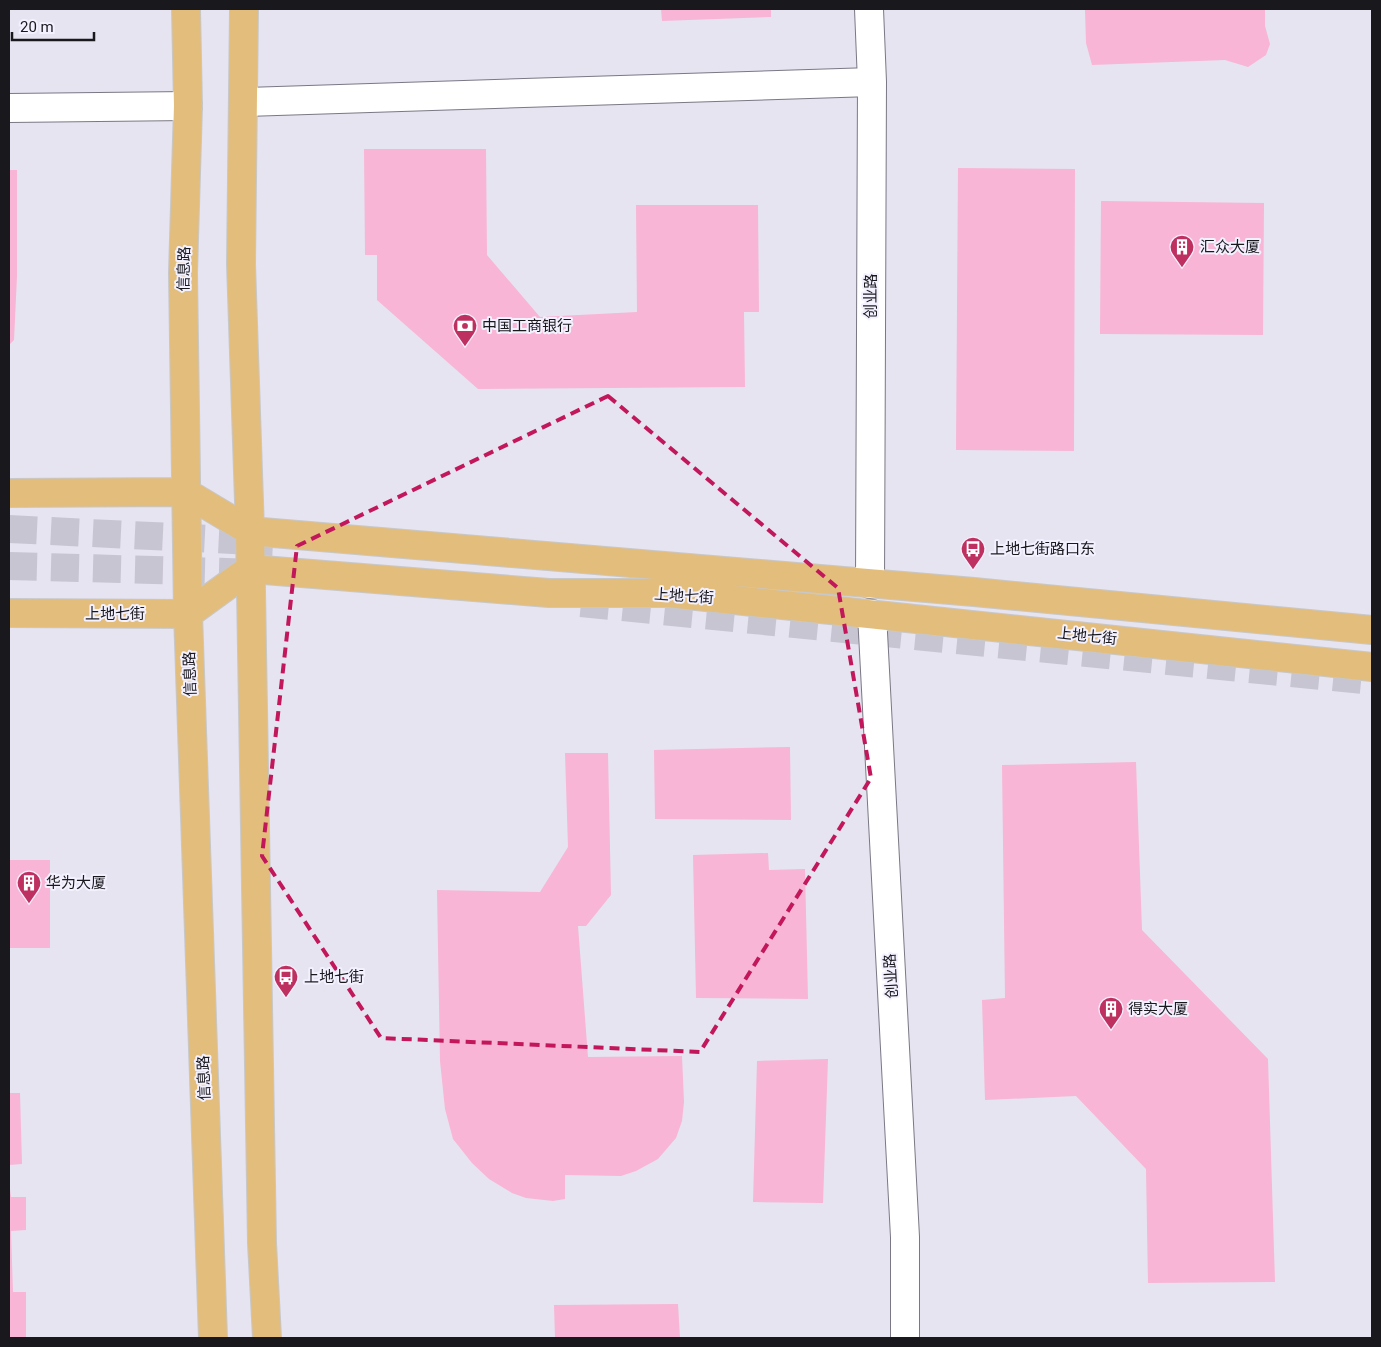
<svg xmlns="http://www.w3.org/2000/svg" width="1381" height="1347" viewBox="0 0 1381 1347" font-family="Roboto,'Noto Sans SC',sans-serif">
	<rect width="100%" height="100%" fill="#e6e4f1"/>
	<path fill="#f8b5d5" d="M661,9H771V17L662,21Z
		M1114,9H1265V26L1270,44L1266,55L1248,67L1225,60L1092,65L1086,43L1085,10Z
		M364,149H486L487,255L540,317L637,312L636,205H758L759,312H744L745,387L478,389L377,300V255H365Z
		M958,168L1075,169L1074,451L956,450Z
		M9,170H17V276L14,340L9,345Z
		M1101,201L1264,203L1263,335L1100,334Z
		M790,747L791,820L655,819L654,750Z
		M565,753H608L611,895L586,926H578L588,1057L682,1056L684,1102L682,1121L676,1138L658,1159L636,1171L621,1176L565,1175V1199L553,1201L526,1198L512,1193L489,1179L472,1163L453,1139L445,1109L440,1061L437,890L540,892L568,847Z
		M1136,762L1142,930L1268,1059L1275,1282L1148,1283L1146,1169L1076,1096L985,1100L982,1000L1005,998L1002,765Z
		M768,853L769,870L805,869L808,999L696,998L693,855Z
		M9,860H50V948H9Z
		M828,1059L823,1203L753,1202L757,1061Z
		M9,1093H20L22,1164L9,1165Z
		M9,1182L11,1197H26V1230L11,1231L13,1292H26V1338H9Z
		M678,1304L680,1338H555L554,1305Z"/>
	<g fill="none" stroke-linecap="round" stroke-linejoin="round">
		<path stroke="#c7c5d1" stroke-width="28" stroke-dasharray="28 14" stroke-linecap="butt" d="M9,529L273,542
			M9,566L260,573
			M581,603L1372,681"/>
		<defs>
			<path id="minor" d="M869,9L872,82L870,584
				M244,102L872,82
				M9,108L188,106
				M872,614L905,1237V1338"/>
			<path id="major" d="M186,9L188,106L183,273L188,614L213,1338
				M244,9L241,264L250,531L262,1243L267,1338
				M9,493L185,492L250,531L974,592L1372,630
				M9,613L188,614L250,569L549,593H668L1372,667"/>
		</defs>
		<use href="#minor" stroke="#7a7884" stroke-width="30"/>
		<use href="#major" stroke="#c8c8c9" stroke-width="30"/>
		<use href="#minor" stroke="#fff" stroke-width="28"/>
		<use href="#major" stroke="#e3bd7c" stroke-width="28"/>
	</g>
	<path fill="none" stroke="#c2185b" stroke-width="4" stroke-dasharray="10 6" stroke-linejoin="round" d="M608,396L838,588L871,778L700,1052L381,1038L262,856L297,546Z"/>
	<defs>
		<symbol id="building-pin" viewBox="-11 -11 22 30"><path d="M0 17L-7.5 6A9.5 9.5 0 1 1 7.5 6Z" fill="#be3060" stroke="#f3f1fe"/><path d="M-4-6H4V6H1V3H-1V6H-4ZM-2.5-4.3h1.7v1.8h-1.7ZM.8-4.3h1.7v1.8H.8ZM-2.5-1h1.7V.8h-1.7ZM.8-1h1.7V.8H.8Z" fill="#fff"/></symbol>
		<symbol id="bank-pin" viewBox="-11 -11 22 30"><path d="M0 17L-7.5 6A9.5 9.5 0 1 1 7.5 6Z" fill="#be3060" stroke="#f3f1fe"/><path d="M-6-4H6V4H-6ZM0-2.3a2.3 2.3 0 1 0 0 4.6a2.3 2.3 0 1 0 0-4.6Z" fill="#fff"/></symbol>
		<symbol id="bus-pin" viewBox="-11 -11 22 30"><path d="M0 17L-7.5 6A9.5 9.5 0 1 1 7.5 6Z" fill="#be3060" stroke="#f3f1fe"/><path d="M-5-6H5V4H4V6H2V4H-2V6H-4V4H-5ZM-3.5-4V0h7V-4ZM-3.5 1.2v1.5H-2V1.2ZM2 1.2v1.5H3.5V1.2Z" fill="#fff"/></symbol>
	</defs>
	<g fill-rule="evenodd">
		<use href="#building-pin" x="1168" y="233" width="28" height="38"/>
		<use href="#bank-pin" x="451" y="312" width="28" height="38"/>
		<use href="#bus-pin" x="959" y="535" width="28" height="38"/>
		<use href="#building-pin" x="15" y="869" width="28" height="38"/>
		<use href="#bus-pin" x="272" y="963" width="28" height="38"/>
		<use href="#building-pin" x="1097" y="995" width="28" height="38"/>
	</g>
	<g text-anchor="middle" stroke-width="4" stroke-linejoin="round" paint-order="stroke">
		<g font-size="15" fill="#19181d" stroke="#f3f1fe" text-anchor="start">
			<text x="1200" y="252">汇众大厦</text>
			<text x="482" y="331">中国工商银行</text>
			<text x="990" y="554">上地七街路口东</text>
			<text x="46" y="888">华为大厦</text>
			<text x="304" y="982">上地七街</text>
			<text x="1128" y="1014">得实大厦</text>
		</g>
		<g font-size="15" fill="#19181d" stroke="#f3f1fe">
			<text transform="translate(184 269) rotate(-89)" y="5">信息路</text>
			<text transform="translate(871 296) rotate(-90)" y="5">创业路</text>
			<text transform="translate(684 596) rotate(4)" y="5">上地七街</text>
			<text x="115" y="619">上地七街</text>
			<text transform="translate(1087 636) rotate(6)" y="5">上地七街</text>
			<text transform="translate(190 674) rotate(-92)" y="5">信息路</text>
			<text transform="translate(891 976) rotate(-93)" y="5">创业路</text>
			<text transform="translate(204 1078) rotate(-92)" y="5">信息路</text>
		</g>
	</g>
	<rect width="1381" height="1347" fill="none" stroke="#19181d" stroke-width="20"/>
	<path d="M12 32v8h82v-8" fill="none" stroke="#19181d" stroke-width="2.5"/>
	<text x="20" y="32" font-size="15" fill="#19181d" stroke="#f3f1fe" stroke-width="4" paint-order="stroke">20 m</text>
</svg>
